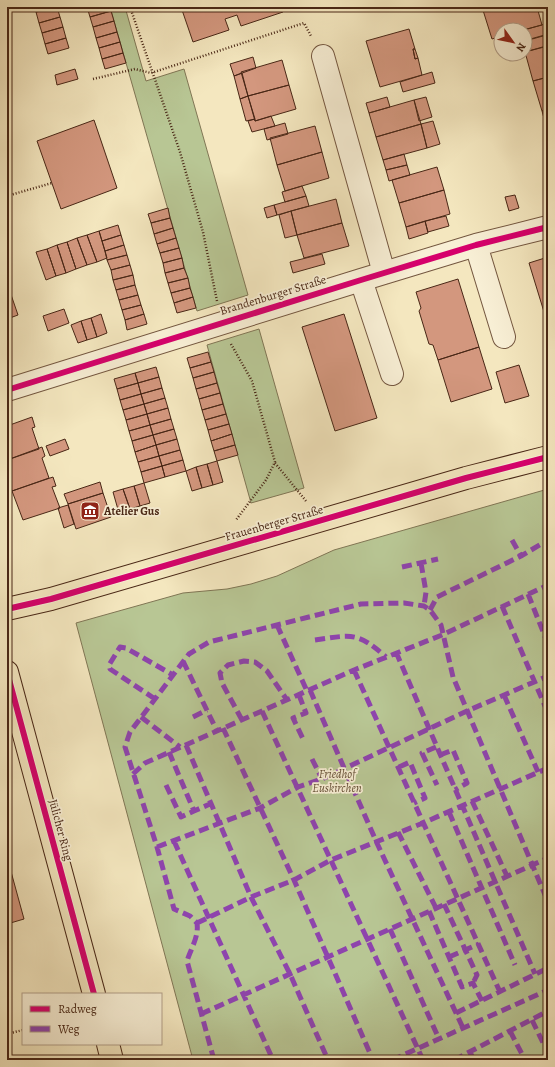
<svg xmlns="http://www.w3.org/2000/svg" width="555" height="1067" viewBox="0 0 555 1067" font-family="Alegreya,serif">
	<rect width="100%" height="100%" fill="#f4e7bf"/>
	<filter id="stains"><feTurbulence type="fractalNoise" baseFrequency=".005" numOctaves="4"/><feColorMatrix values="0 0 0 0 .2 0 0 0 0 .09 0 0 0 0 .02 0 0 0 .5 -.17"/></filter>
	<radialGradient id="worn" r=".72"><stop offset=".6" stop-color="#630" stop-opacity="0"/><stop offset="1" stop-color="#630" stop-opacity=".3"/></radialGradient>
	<path fill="#b8c694" stroke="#807655" d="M110,7H125L146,81L184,69L248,295L197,311Z
		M259,329L304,488L251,503L207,345Z
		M548,489V1060H193L76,623L183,593L227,589L251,584L277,576L334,550Z"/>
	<path fill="#d3977e" stroke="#492716" d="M35,7H55L36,12Z
		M57,7L60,17L39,23L36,12Z
		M87,7H110L111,11L90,17Z
		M181,7H281L283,12L241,26L237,15L225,19L229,30L193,42Z
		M482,7H537L542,25L523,30H501V36L492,39Z
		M111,11L114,21L93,27L90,17Z
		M60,17L63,27L42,33L39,23Z
		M114,21L117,32L96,38L93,27Z
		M545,24L548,34L527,40L524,30Z
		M63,27L66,38L45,44L42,33Z
		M409,29L415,49H413L415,59L418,58L422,75L380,87L366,41Z
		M117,32L120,42L99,48L96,38Z
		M543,36L546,46L525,52V41Z
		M66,38L69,48L48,54L45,44Z
		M120,42L123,53L102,59L99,48Z
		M548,46V77L533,81L525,52Z
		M413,49H415L418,58L415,59Z
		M123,53L126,63L105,69L102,59Z
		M253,57L256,68L234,76L230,64Z
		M282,60L289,85L248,96L241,72Z
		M75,69L78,79L57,85L55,75Z
		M432,72L435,83L403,92L400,82Z
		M242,73L248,96L240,99L234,76Z
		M548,77V109L542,111L533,81Z
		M289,85L296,109L255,121L248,96Z
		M248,96L255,119L246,121L240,99Z
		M387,97L390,107L369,113L366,103Z
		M426,97L432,117L419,121L414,100Z
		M414,100L421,124L376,137L369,113Z
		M548,109V121L545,122L542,111Z
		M271,116L275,126L252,132L248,121L255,119V121Z
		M94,120L117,188L61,209L37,141Z
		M433,121L440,144L427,148L421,124Z
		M548,121V132L545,122Z
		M285,123L288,134L267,140L264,129Z
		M421,124L427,148L383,160L376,137Z
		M315,126L322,152L277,165L270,138Z
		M322,152L329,178L285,191L277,165Z
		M404,154L407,165L386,170L383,160Z
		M407,165L410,175L389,181L386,170Z
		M437,167L444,190L399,203L392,180Z
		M302,186L306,196L285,202L282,192Z
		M444,190L450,214L406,227L399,203Z
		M515,195L519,208L509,211L505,197Z
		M306,196L309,206L277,215L274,205Z
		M336,199L342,223L297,235L291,211Z
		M274,205L277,215L267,218L264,208Z
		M168,208L170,218L151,223L148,214Z
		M291,211L297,235L285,238L279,215Z
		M446,216L449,226L428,232L425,221Z
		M170,218L173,228L154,234L151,223Z
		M425,221L428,233L409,239L406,227Z
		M342,223L349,246L304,258L297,235Z
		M118,225L121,235L102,241L99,231Z
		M173,228L176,238L157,244L154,234Z
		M99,231L107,258L97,262L87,235Z
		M87,235L97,262L87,265L77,238Z
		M121,235L124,245L105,251L102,241Z
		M77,238L87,265L76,269L67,242Z
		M176,238L179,248L160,253L157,244Z
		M67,242L76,269L66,273L57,245Z
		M57,245L66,273L56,276L47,249Z
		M124,245L127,255L107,260L105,251Z
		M179,248L182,258L163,263L160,253Z
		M47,249L56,276L46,280L36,252Z
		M322,254L325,264L293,273L290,262Z
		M127,255L130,265L111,270L107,260Z
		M548,257V325L529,263Z
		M182,258L184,268L165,273L163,263Z
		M130,265L133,275L113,280L111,270Z
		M184,268L188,278L168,283L165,273Z
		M133,275L135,285L116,290L113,280Z
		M188,278L190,288L171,293L168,283Z
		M458,279L479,347L438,360L433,345L429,344L419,311L421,308L416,292Z
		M7,283L18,315L7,319Z
		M135,285L138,295L119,300L116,290Z
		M190,288L193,297L174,303L171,293Z
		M138,295L141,305L122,310L119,300Z
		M193,297L196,308L177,313L174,303Z
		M141,305L144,314L125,320L122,310Z
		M64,309L69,323L48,331L43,316Z
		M101,314L107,333L97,337L91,318Z
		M144,314L147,324L127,330L125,320Z
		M344,314L377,418L335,431L302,327Z
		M91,318L97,337L87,340L81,321Z
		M81,321L87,340L78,343L71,325Z
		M479,347L492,389L451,402L438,360Z
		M208,352L211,362L190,368L187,358Z
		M211,362L214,372L193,378L190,368Z
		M519,365L529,396L505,403L496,372Z
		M156,367L159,377L138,383L135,373Z
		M214,372L217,383L196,389L193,378Z
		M135,373L138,383L117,389L114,379Z
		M159,377L162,388L141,394L138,383Z
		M138,383L141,394L120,400L117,389Z
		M217,383L220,393L199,399L196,389Z
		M162,388L165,398L144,404L141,394Z
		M220,393L223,404L202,410L199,399Z
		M141,394L144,404L123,410L120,400Z
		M165,398L168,408L147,414L144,404Z
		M144,404L147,414L126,420L123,410Z
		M223,404L226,414L205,420L202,410Z
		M168,408L171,419L150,425L147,414Z
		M147,414L150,425L129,431L126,420Z
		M226,414L229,424L208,430L205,420Z
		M32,417L35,427L32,428L39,449L7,460V426Z
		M171,419L174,429L153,435L150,425Z
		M229,424L232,434L211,441L208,430Z
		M150,425L153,435L132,441L129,431Z
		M174,429L177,439L156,445L153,435Z
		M232,434L235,445L214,451L211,441Z
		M153,435L156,445L135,452L132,441Z
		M65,439L69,449L50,456L46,446Z
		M177,439L180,450L159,456L156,445Z
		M156,445L159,456L138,462L135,452Z
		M235,445L238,455L217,461L214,451Z
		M42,447L45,456L42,458L49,478L12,491L7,475V460Z
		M180,450L183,460L162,466L159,456Z
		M159,456L162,466L141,472L138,462Z
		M183,460L186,471L165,477L162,466Z
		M217,461L223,482L213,485L207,464Z
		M207,464L213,485L202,488L196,467Z
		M162,466L165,477L144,483L141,472Z
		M196,467L202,488L192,491L186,471Z
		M53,477L56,486L52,487L60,508L23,520L12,491Z
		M100,482L103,493L68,504L64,494Z
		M144,483L150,503L140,506L134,486Z
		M134,486L140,506L130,509L123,489Z
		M123,489L130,509L119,513L113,492Z
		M103,493L111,517L76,529L68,504Z
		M68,505L74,524L64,528L58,508Z
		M7,857L24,919L7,924Z"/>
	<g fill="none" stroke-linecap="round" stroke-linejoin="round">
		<defs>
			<path id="minor" d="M323,56L384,273
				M476,245L504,337
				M361,280L392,374
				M7,390L361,280L476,245L548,227"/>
			<path id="major" d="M7,609L51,599L466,478L548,457
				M7,672L94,994
				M108,1044L112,1060"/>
		</defs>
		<use href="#minor" stroke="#745740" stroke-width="24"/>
		<use href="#major" stroke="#492716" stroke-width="24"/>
		<path stroke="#492716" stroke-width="2.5" stroke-dasharray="1 2" stroke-linecap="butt" d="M130,7L180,152L203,232L217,301
			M130,9L137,7
			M93,79L135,69L151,73L304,23L311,36
			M7,196L52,183
			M231,344L252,381L275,462L266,480L236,520
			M275,463L306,501
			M7,1034L23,1030"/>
		<use href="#minor" stroke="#f8efd5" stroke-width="22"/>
		<use href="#major" stroke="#f4e7bf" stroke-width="22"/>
		<path stroke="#8e44ad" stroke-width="5" stroke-dasharray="10 5" stroke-linecap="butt" d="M512,540L521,556
			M421,563L426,592L424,606
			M402,567L438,559
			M528,594L548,644
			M502,606L548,713
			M430,610L437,597L521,556L548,540
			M277,625L307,691
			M315,640C351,635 357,631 386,657
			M396,652L535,974
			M183,661L217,731
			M354,670L500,992
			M310,690L376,841L463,1028
			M299,695L306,713L293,718L304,741
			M504,695L538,772
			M155,699L110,669L109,665L120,647L126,648L173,675
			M262,711L423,1060
			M141,717L180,747
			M193,717L207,710
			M242,720L222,683L220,673L228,665L244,661L255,662L267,671L287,700
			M223,728L294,880L373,1060
			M186,745L251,897L290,974L328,1060
			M436,747L422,753L437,785
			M169,752L194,811L210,804
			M440,755L453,750L467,783L455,790
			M312,759L322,779
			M399,767L410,762L425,798L414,803
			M133,774L145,763L354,670L442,635L548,585
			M166,785L181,817L194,811
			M472,801L507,876
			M449,812L515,965
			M398,832L436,908
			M174,841L273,1060
			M157,847L260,808L298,787L322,779L467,711L548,676
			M444,904L477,975L473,983
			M429,911L462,987L473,983L482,1001
			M197,923L251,897L294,880L331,860L423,823L548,768
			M390,929L439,1039
			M449,957L479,944
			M456,1013L548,968
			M201,1014L548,858
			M532,1020L548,1053
			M510,1031L525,1060
			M470,1052L474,1060
			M214,1060L187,961C191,948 199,937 197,923L190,916L174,909L157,847L125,747L130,732L189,654L209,642L361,604L404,603L424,606L430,610L441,625L453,677L548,902
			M392,1060L548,990
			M454,1060L548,1011"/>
		<defs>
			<path id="cycleway" d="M7,390L361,280L476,245L548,227
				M7,609L51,599L466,478L548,457
				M7,672L94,994"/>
		</defs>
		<use href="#cycleway" stroke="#f8efd5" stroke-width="8"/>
		<use href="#cycleway" stroke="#d6006c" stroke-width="6"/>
	</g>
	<defs>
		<symbol id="museum-square" viewBox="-11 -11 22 22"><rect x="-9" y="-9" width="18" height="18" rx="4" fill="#8f2418" stroke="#f8efd5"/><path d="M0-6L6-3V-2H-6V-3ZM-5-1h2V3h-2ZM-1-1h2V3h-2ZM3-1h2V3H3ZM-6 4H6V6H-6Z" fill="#fff"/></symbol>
	</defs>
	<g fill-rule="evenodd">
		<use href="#museum-square" x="79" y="500" width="22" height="22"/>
	</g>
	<g text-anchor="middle" stroke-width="3.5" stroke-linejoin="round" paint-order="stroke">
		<g font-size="12" fill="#492716" stroke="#f8efd5">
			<text transform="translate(273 295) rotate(-17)" y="4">Brandenburger Straße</text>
			<text transform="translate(274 523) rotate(-16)" y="4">Frauenberger Straße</text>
			<text transform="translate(61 830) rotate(75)" y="4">Jülicher Ring</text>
		</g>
		<g font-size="12" font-weight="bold" fill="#492716" stroke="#f8efd5" text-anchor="start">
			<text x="104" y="515">Atelier Gus</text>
		</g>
		<g font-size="12" font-style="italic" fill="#654f36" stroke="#f8efd5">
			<text x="337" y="778">Friedhof<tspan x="337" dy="14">Euskirchen</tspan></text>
		</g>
	</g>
	<rect width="555" height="1067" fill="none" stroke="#f4e7bf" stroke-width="24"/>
	<rect x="8" y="8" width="539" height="1051" fill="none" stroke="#492716" stroke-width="2"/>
	<rect x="12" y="12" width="531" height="1043" fill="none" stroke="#492716"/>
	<rect x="22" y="993" width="140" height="52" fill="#f8efd5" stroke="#b29f89"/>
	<rect x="30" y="1006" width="20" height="6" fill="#d6006c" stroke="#b29f89"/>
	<text x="58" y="1013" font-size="12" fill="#492716">Radweg</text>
	<rect x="30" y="1026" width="20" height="6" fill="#8e44ad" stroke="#b29f89"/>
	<text x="58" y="1033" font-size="12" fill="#492716">Weg</text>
	<g transform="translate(513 42) rotate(123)"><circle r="19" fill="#f8efd5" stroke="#b29f89"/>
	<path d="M0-3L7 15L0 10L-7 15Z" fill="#8f2418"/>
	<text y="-6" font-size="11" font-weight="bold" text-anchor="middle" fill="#492716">N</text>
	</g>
	<rect width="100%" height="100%" filter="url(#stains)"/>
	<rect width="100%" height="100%" fill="url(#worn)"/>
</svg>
